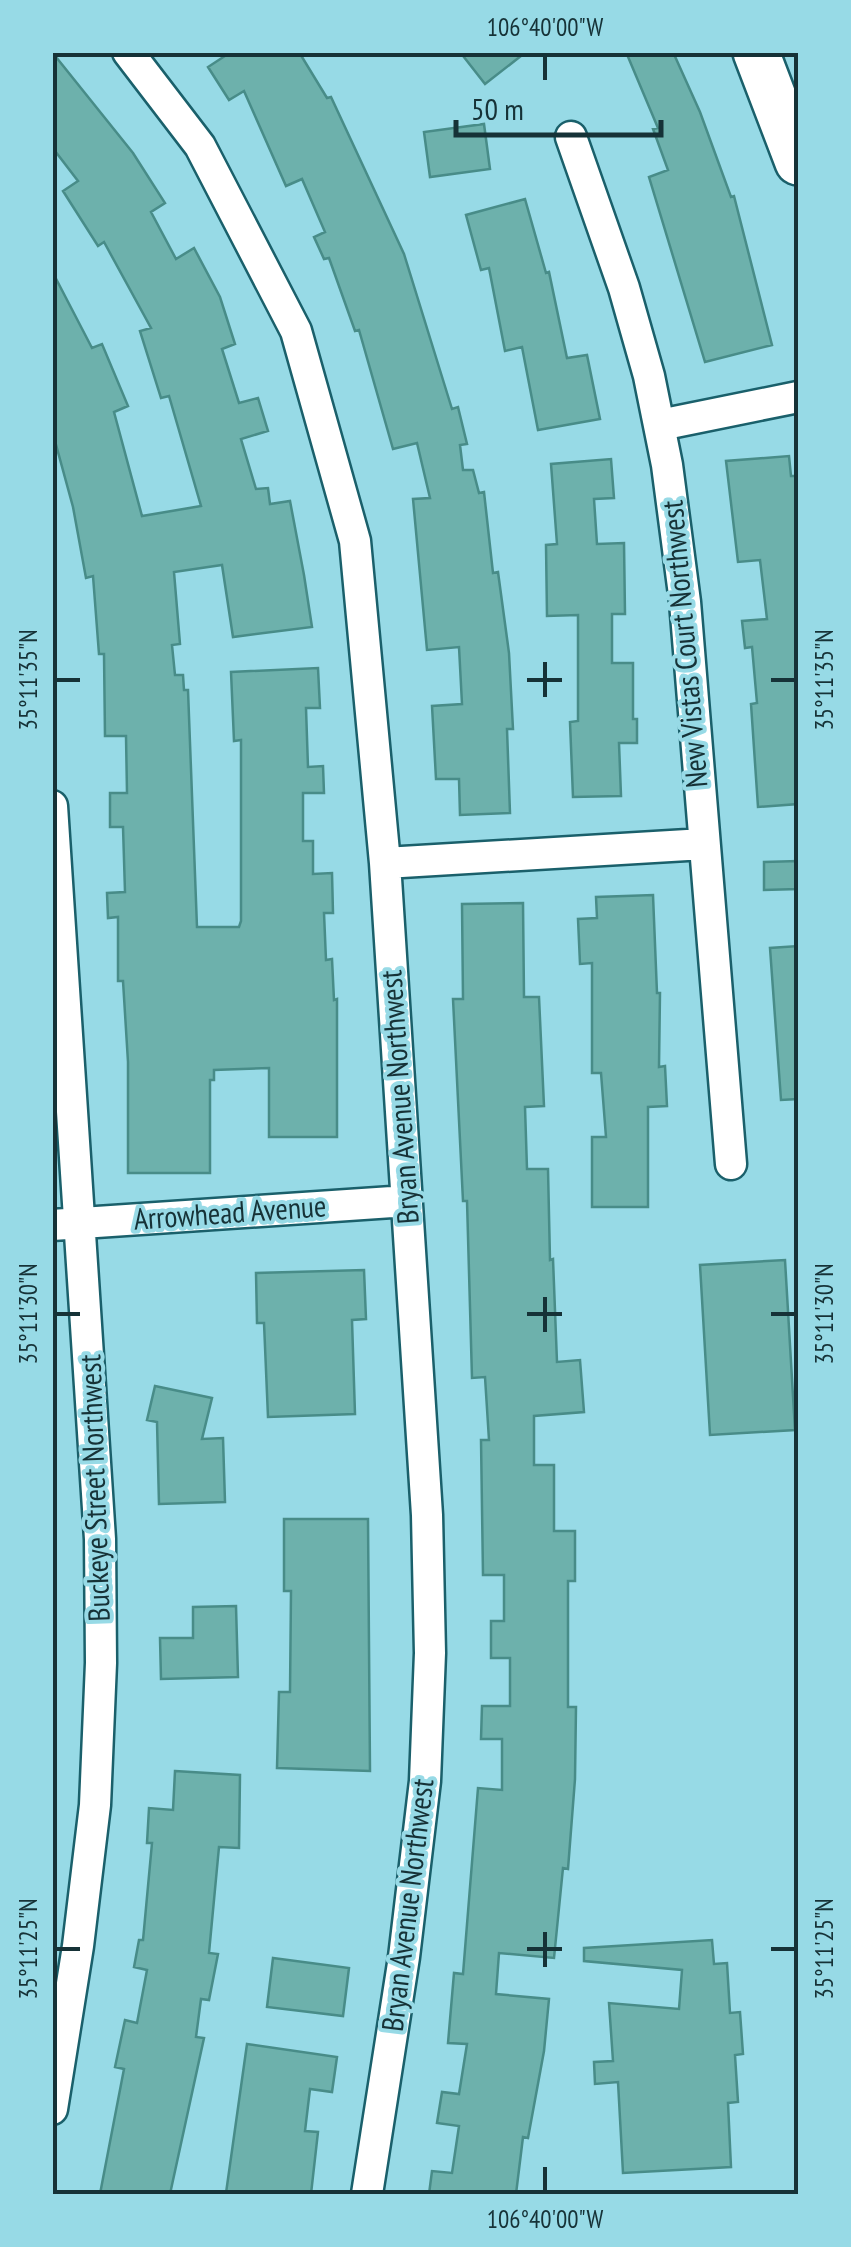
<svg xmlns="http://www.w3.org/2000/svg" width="851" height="2247" viewBox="0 0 851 2247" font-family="'PT Sans Narrow',sans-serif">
	<rect width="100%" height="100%" fill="#97dae6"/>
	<path fill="#6db1ac" stroke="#488c88" stroke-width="2.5" d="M52,52L133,153L165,203L151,212L176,259L194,248L220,297L235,344L222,349L239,403L258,398L268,431L241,439L256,489L268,488L270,504L290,501L304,575L312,627L233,637L222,565L174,572L180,644L172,645L175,675H183L184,690H188L197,927H239L241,921V740L234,741L231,672L318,668L320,708H306L308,767L323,766L324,793H303V841H313V874L332,873L333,913H324L326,960L332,959L334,1000L337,999V1137H269V1068L214,1070V1080H210V1173H128V1062L123,981H118V917L108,918L107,893L125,892L123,827H110V793H127L126,736H105L104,654H99L93,576L86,578L73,507L52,430V271L92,348L102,344L128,406L114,412L142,516L201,506L169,396L161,398L140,331L151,328L104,242L98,246L63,191L78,181L52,147Z
		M231,52H299L327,98L331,97L404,254L452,409L458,407L467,444L460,445L463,470H473L479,493L484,492L493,573L498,572L509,653L513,729H507L510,813L460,815L459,779H436L432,706L462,704L459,647L427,650L413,499L430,498L417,443L393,449L359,330L355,331L329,258L324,259L314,237L325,232L302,179L286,186L244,91L229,100L208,67Z
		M460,52H526L485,84Z
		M626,52H673L700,112L731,197L734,196L772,345L705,362L649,177L668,170L653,129L658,128Z
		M484,124L490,169L430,177L424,132Z
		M525,199L546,273L549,272L567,358L587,355L600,419L538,430L522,347L505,351L489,268L481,270L466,215Z
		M789,456L791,476H798V804L758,807L751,704L757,703L752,647L745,648L742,621L767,619L760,560L738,562L726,461Z
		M611,459L614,498L594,499L597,544L624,543L625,614H612V663H633V719H637V743H619L621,796L573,797L570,722L578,721V615L547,616L546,545L557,544L551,464Z
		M798,861V889L764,890V862Z
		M653,895L657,993H660L659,1067L665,1066L667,1106L648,1107V1207H592V1137H606L601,1073H592V963L580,964L578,919L597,918L596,897Z
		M523,903L524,997H539L544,1106L525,1107L527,1169H548L550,1260L553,1259L557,1362L580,1360L584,1412L534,1416V1465H554V1531H575V1581H568V1707H576L575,1779L568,1869L563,1868L554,1958L499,1953L496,1994L549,1999L544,2051L528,2138L523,2137L516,2194H429L432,2171L452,2173L459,2126L437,2123L442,2092L459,2094L467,2044L448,2043L454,1973L463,1974L478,1788L502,1790V1739H481L482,1706H510V1658H491V1621H504V1575H483L481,1440H489L485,1377L472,1378L467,1201H463L453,999H463L462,904Z
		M798,946V1099L781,1100L770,948Z
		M785,1260L795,1430L710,1435L700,1265Z
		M364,1270L366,1319L352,1320L355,1414L268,1417L264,1323H257L256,1273Z
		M155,1386L212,1398L202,1439L223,1438L225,1502L159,1504L157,1422L147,1420Z
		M284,1519H368L370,1771L277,1768L279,1692H290L291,1591H284Z
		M236,1606L238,1677L161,1679L160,1638H193V1607Z
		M175,1771L240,1775L239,1848L219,1847L209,1953L218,1954L209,2000L201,1999L196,2037L204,2038L170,2194H100L124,2069L115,2067L125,2020L137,2023L147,1970L134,1967L139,1940H143L152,1843H147L149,1808L173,1810Z
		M712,1940L714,1964L727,1963L730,2013L740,2012L743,2054L735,2055L738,2102L728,2103L731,2167L623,2173L618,2082L595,2084L594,2062L613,2061L609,2003L679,2009L682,1970L584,1961V1948Z
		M273,1958L349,1968L343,2016L267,2007Z
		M247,2044L337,2057L332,2092L310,2089L305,2131L318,2132L311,2194L226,2193Z"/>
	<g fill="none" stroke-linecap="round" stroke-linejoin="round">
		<defs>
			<path id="street" d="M128,52L200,146L296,331L355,541L385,863L427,1515L430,1653L425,1781L404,1957L367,2194
				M571,137L624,288L649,376L667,465L685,602L731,1164
				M660,425L798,397
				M52,806L100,1539L101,1663L95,1805L78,1946L52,2109
				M385,863L704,844
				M52,1225L407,1201"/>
			<path id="secondary" d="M756,52L798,162"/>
		</defs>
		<use href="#street" stroke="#1a606b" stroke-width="35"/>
		<use href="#secondary" stroke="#1a606b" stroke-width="50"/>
		<use href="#street" stroke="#fff" stroke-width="30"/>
		<use href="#secondary" stroke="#fff" stroke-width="45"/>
	</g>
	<path fill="none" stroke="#163237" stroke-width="4" d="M545,55V80M545,662V697M55,680H80M527,680H562M771,680H796M545,1297V1332M55,1314H80M527,1314H562M771,1314H796M545,1932V1967M55,1949H80M527,1949H562M771,1949H796M545,2167V2192"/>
	<g text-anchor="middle" stroke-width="8" stroke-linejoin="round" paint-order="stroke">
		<g font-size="30" fill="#163237" stroke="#97dae6">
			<text transform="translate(685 644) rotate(-95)" y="10">New Vistas Court Northwest</text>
			<text transform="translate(400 1097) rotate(-94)" y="10">Bryan Avenue Northwest</text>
			<text transform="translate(230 1213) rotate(-4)" y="10">Arrowhead Avenue</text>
			<text transform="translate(95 1488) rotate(-92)" y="10">Buckeye Street Northwest</text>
			<text transform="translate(408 1905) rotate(-83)" y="10">Bryan Avenue Northwest</text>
		</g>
	</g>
	<rect width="851" height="2247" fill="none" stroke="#97dae6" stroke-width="110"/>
	<path d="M456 120v15h205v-15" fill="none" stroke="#163237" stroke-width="5"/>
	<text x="471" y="120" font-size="30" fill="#163237" stroke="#97dae6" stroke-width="8" paint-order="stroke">50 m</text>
	<rect x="55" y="55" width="741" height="2137" fill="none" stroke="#163237" stroke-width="4"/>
	<g font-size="25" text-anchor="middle" fill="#163237">
		<text x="545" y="36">106°40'00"W</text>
		<text transform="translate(28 680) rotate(-90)" y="9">35°11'35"N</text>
		<text transform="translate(824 680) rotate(-90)" y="9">35°11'35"N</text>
		<text transform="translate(28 1314) rotate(-90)" y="9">35°11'30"N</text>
		<text transform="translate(824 1314) rotate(-90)" y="9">35°11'30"N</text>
		<text transform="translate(28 1949) rotate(-90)" y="9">35°11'25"N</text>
		<text transform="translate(824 1949) rotate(-90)" y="9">35°11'25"N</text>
		<text x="545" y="2228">106°40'00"W</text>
	</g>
</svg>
